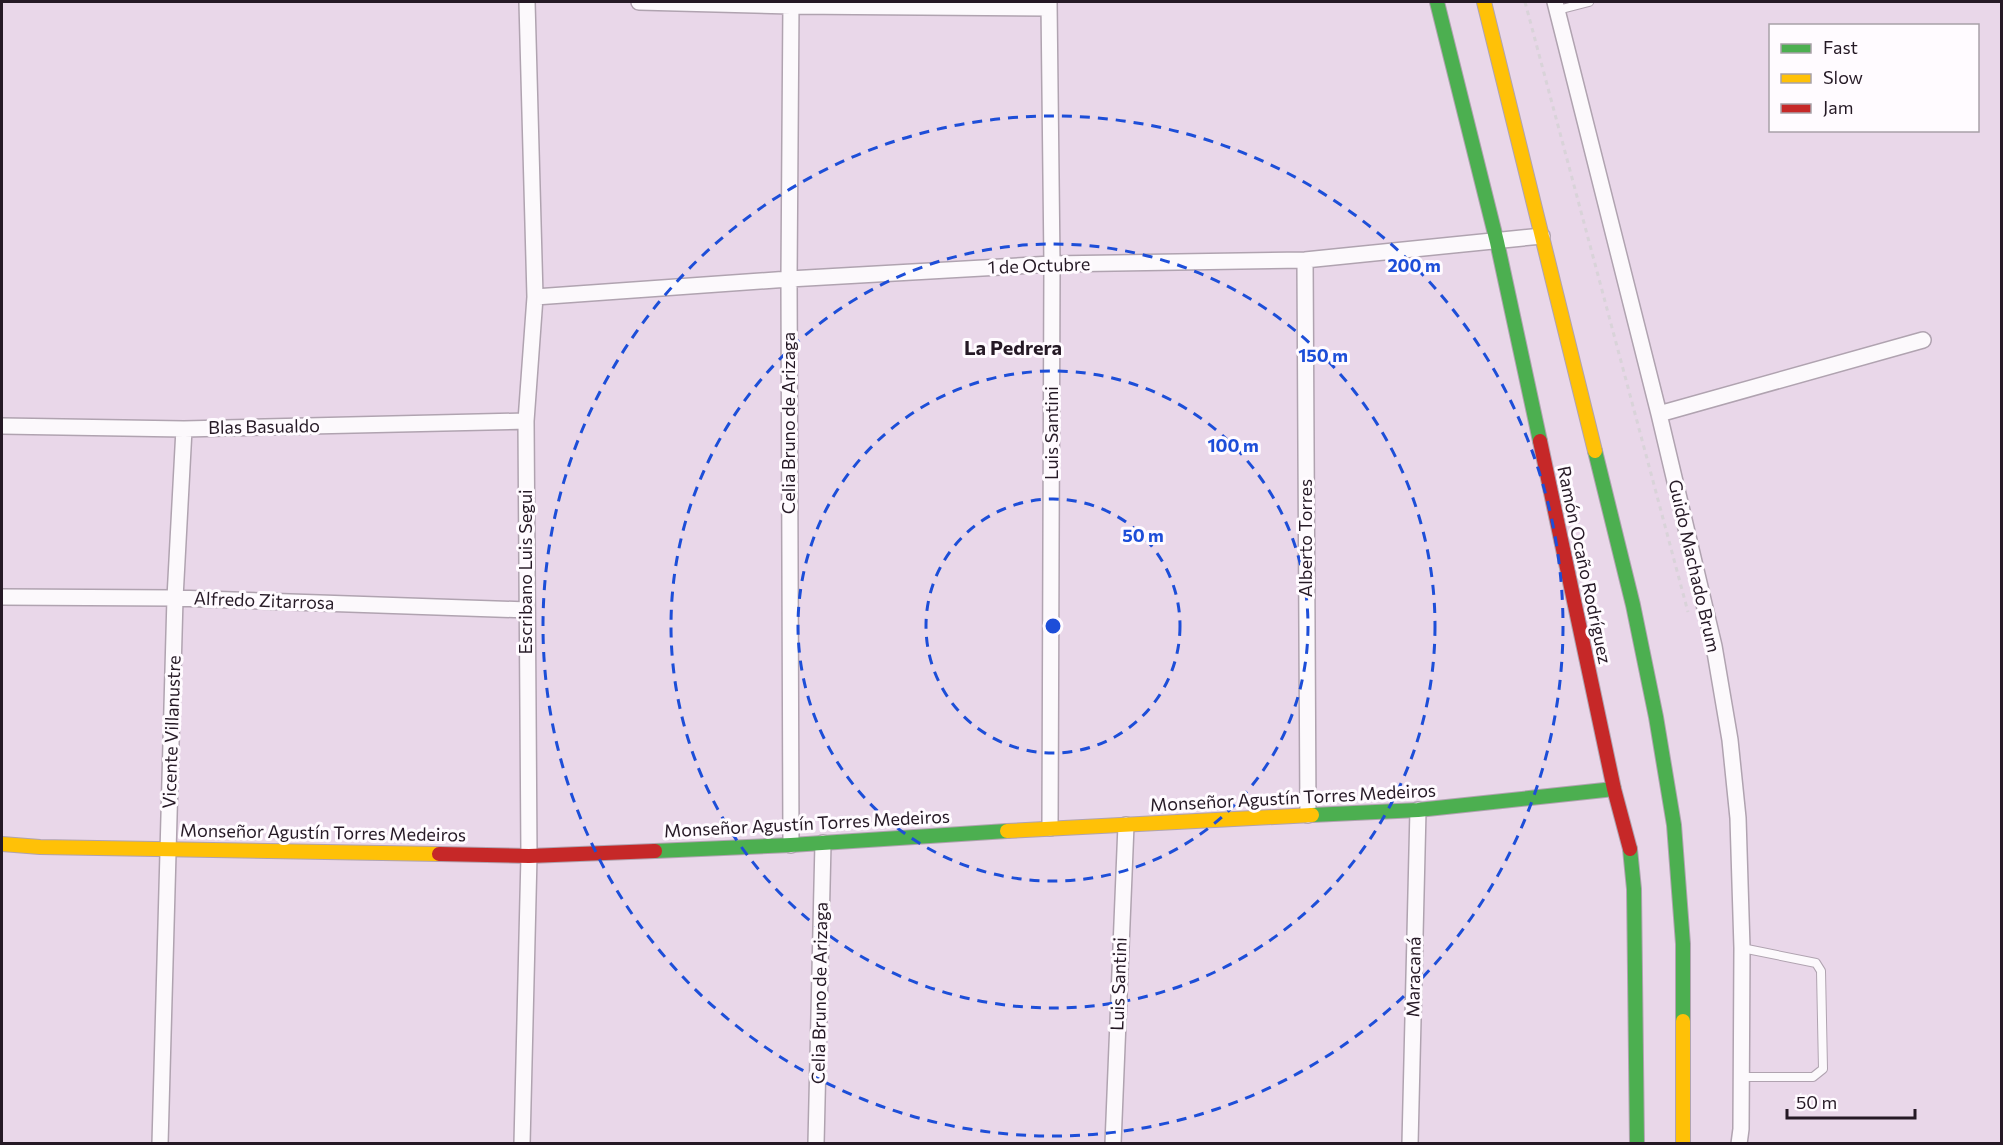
<svg xmlns="http://www.w3.org/2000/svg" width="2003" height="1145" viewBox="0 0 2003 1145" font-family="Commissioner,sans-serif">
	<rect width="100%" height="100%" fill="#e9d7e9"/>
	<g fill="none" stroke-linecap="round" stroke-linejoin="round">
		<defs>
			<path id="lane" d="M1558,10L1589,2
				M1741,1077H1813L1823,1069L1821,971L1816,963L1742,948"/>
			<path id="street" d="M639,2L791,6L1049,8
				M1049,2L1052,264L1050,828
				M1555,2L1659,414L1714,646L1730,740L1738,818L1742,948L1741,1129L1739,1144
				M1305,260L1308,815
				M535,297L789,279L1052,264L1305,260L1542,236
				M1659,414L1923,340
				M2,426L184,429L526,421
				M2,597L175,598L527,610
				M791,845L789,279L791,2
				M160,1144L175,598L184,429
				M522,1144L529,856L526,421L535,297L527,2
				M816,1144L823,843
				M1113,1144L1126,825
				M1410,1144L1418,810"/>
			<path id="fast" d="M1437,2L1497,242L1540,441
				M1595,451L1633,605L1656,717L1674,825L1683,944V1021
				M1312,815L1418,810L1614,789
				M1630,849L1634,889L1637,1144
				M655,851L791,845L1007,831"/>
			<path id="slow" d="M1484,2L1595,451
				M1007,831L1312,815
				M2,844L40,847L439,854
				M1683,1021V1144"/>
			<path id="jam" d="M1540,441L1614,789L1630,849
				M439,854L529,856L655,851"/>
		</defs>
		<use href="#lane" stroke="#b0a3b0" stroke-width="10"/>
		<use href="#street" stroke="#b0a3b0" stroke-width="18"/>
		<use href="#fast" stroke="#b0a3b0" stroke-width="16"/>
		<use href="#slow" stroke="#b0a3b0" stroke-width="16"/>
		<use href="#jam" stroke="#b0a3b0" stroke-width="16"/>
		<path stroke="#d9d3d9" stroke-width="3" stroke-dasharray="4.5 4.5" stroke-linecap="butt" d="M1525,2L1688,612"/>
		<use href="#lane" stroke="#fcf9fc" stroke-width="8"/>
		<use href="#street" stroke="#fcf9fc" stroke-width="15"/>
		<use href="#fast" stroke="#4caf50" stroke-width="14"/>
		<use href="#slow" stroke="#ffc107" stroke-width="14"/>
		<use href="#jam" stroke="#c62828" stroke-width="14"/>
	</g>
	<g fill="none" stroke="#1d4ed8" stroke-width="3" stroke-dasharray="10 8">
		<circle cx="1053" cy="626" r="127"/>
		<circle cx="1053" cy="626" r="255"/>
		<circle cx="1053" cy="626" r="382"/>
		<circle cx="1053" cy="626" r="510"/>
	</g>
	<g text-anchor="middle" stroke-width="6" stroke-linejoin="round" paint-order="stroke">
		<g font-size="18" fill="#251925" stroke="#fffbff">
			<text transform="translate(1039 266) rotate(-2)" y="6">1 de Octubre</text>
			<text transform="translate(789 423) rotate(-90)" y="6">Celia Bruno de Arizaga</text>
			<text transform="translate(264 427) rotate(-1)" y="6">Blas Basualdo</text>
			<text transform="translate(1052 433) rotate(-90)" y="6">Luis Santini</text>
			<text transform="translate(1306 538) rotate(-90)" y="6">Alberto Torres</text>
			<text transform="translate(1584 565) rotate(78)" y="6">Ramón Ocaño Rodríguez</text>
			<text transform="translate(1694 566) rotate(77)" y="6">Guido Machado Brum</text>
			<text transform="translate(526 572) rotate(-90)" y="6">Escribano Luis Segui</text>
			<text transform="translate(264 601) rotate(2)" y="6">Alfredo Zitarrosa</text>
			<text transform="translate(172 732) rotate(-88)" y="6">Vicente Villanustre</text>
			<text transform="translate(1293 798) rotate(-3)" y="6">Monseñor Agustín Torres Medeiros</text>
			<text transform="translate(807 824) rotate(-3)" y="6">Monseñor Agustín Torres Medeiros</text>
			<text transform="translate(323 833) rotate(1)" y="6">Monseñor Agustín Torres Medeiros</text>
			<text transform="translate(1414 977) rotate(-89)" y="6">Maracaná</text>
			<text transform="translate(1119 984) rotate(-88)" y="6">Luis Santini</text>
			<text transform="translate(820 993) rotate(-89)" y="6">Celia Bruno de Arizaga</text>
		</g>
		<g font-size="20" font-weight="bold" fill="#251925" stroke="#fffbff">
			<text x="1013" y="355">La Pedrera</text>
		</g>
	</g>
	<circle cx="1053" cy="626" r="9" fill="#1d4ed8" stroke="#fffbff" stroke-width="3"/>
	<g font-size="18" text-anchor="middle" font-weight="bold" fill="#1d4ed8" stroke="#fffbff" stroke-width="6" stroke-linejoin="round" paint-order="stroke">
		<text x="1414" y="272">200 m</text>
		<text x="1323" y="362">150 m</text>
		<text x="1233" y="452">100 m</text>
		<text x="1143" y="542">50 m</text>
	</g>
	<rect width="2003" height="1145" fill="none" stroke="#251925" stroke-width="6"/>
	<rect x="1769" y="24" width="210" height="108" fill="#fffbff" stroke="#a8a1a8" stroke-width="1.5"/>
	<rect x="1781" y="44" width="30" height="9" fill="#4caf50" stroke="#a8a1a8" stroke-width="1.5"/>
	<text x="1823" y="54" font-size="18" fill="#251925">Fast</text>
	<rect x="1781" y="74" width="30" height="9" fill="#ffc107" stroke="#a8a1a8" stroke-width="1.5"/>
	<text x="1823" y="84" font-size="18" fill="#251925">Slow</text>
	<rect x="1781" y="104" width="30" height="9" fill="#c62828" stroke="#a8a1a8" stroke-width="1.5"/>
	<text x="1823" y="114" font-size="18" fill="#251925">Jam</text>
	<path d="M1787 1109v9h128v-9" fill="none" stroke="#251925" stroke-width="3"/>
	<text x="1796" y="1109" font-size="18" fill="#251925" stroke="#fffbff" stroke-width="4.5" paint-order="stroke">50 m</text>
</svg>
